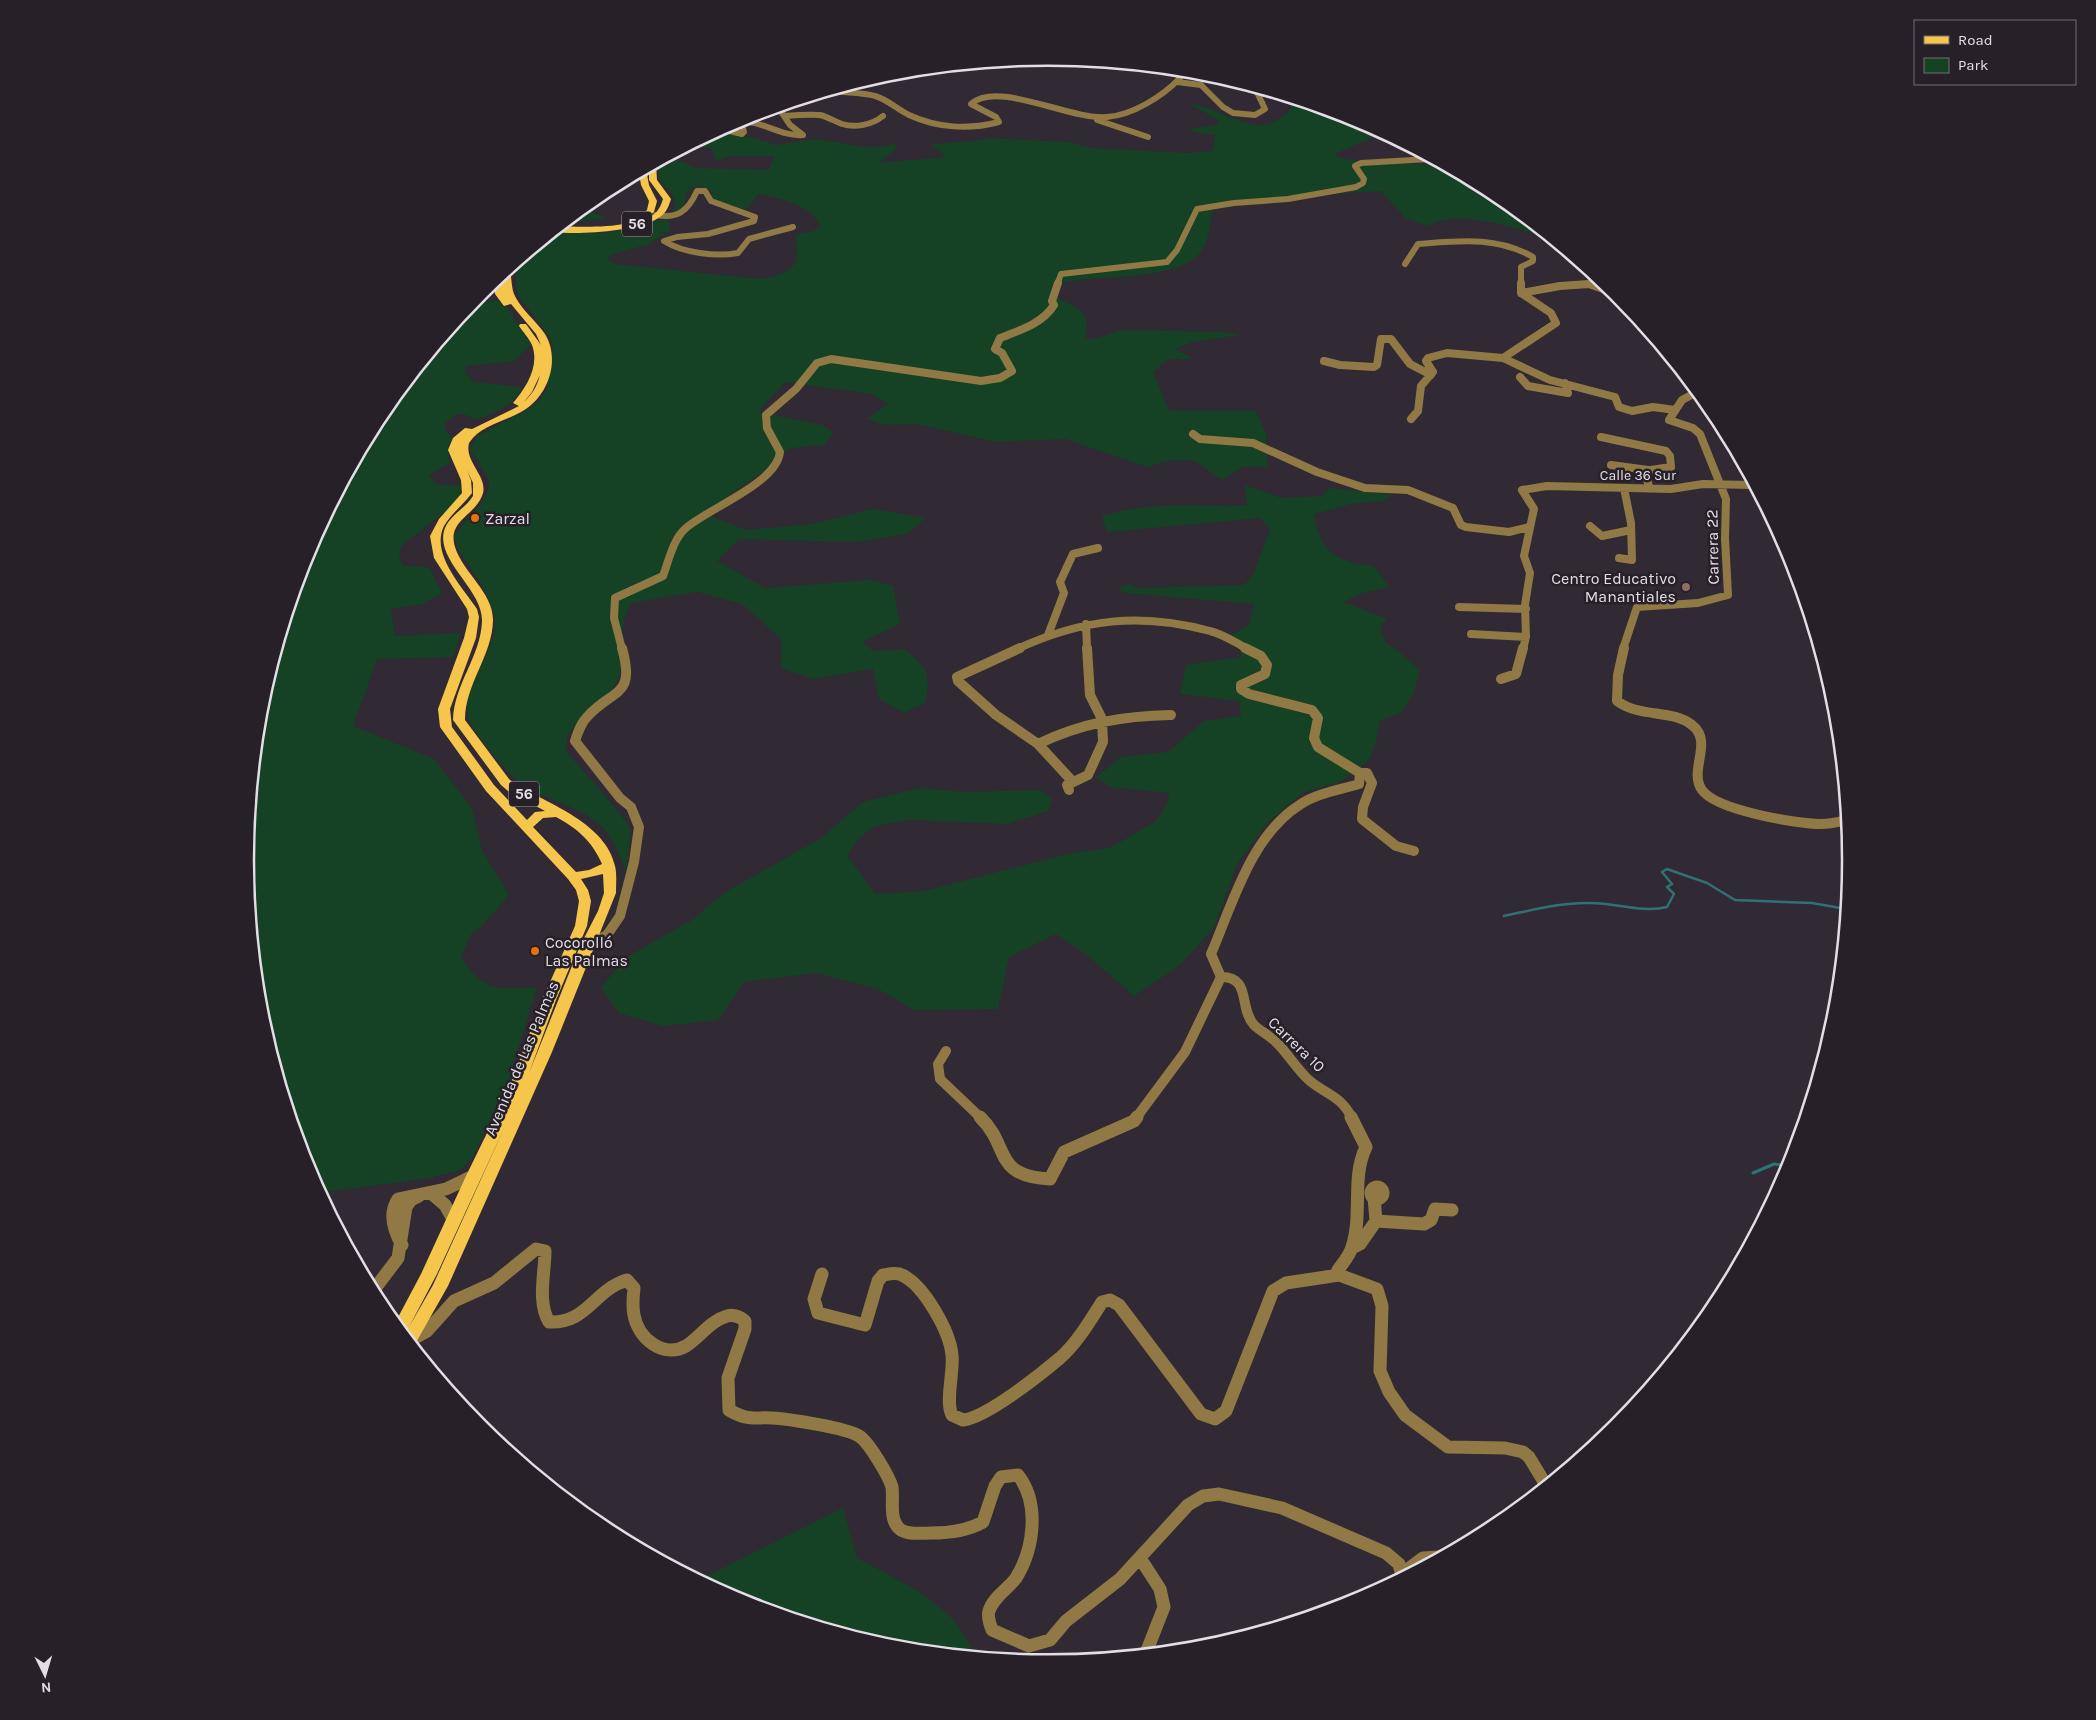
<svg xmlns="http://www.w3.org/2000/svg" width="2096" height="1720" viewBox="0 0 2096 1720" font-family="Karla,sans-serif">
	<rect width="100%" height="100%" fill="#312933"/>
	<path fill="#154224" d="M1297,101L1355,119L1383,133L1335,154L1338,157L1367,163L1421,164L1450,169L1494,193L1548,237C1515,229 1458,207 1428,226L1406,219L1381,191L1230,200L1213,210C1210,224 1209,242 1200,253C1173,284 1095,272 1056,285L1059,299C1081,309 1091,313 1085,338L1094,339L1122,330L1224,332L1241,335L1192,342L1175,349L1194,359H1169L1153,372L1169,411H1256L1266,434L1268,467H1243L1222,480L1195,461L1171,460L1147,467L1066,439L995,442L918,424L884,425L867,419L888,404L872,394L785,382L758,412L823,425L834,433L824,445L792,448L781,453L773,464L731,494L710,516L746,530L812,524L873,509L926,518L907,534L855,542L739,539L717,561L765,588L870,580L893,586L900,624L862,642L873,651L905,649C928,670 930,671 926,702L905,713L879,699L873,669L813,679L781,668V639L742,604L697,592L631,603C616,629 626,648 620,674C617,689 579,722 567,735L566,751L619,812L631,830L626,872C620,858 614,839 603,828C584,808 551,801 527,788C511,779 478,738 470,722C456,691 498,652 495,621C492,595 470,569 457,547L454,537C462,523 490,499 489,484C488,473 475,459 470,449L477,436L527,410L540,400L547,388L553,350L551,339L517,294L515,264L554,232C576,231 596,235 617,231C635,229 650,220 667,219L670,225L669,231L649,244L611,255L607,259L615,264L760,279C790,274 802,268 795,236C804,230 809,235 820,227C814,205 778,198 758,194L746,210L712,199V192L701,186L691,188L687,193L683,209L670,215L676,207C675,204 674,200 673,196C667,185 645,174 669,163C679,158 685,162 694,168L769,170L774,156H730L716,161L712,148L689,146C697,142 706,135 714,133C722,131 767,139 774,145C786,144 798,141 810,140C840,138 867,155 895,143L896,150L877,163L946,157L931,144L975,141L987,138L1069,142L1092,148L1187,153L1213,151L1215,135L1199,133L1187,129L1217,125L1219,121L1188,103C1233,110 1261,150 1297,101Z
		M583,208V209L607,218L566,223Z
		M502,300L531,344L515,361L466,366L465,372L474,382L522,387C516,406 494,412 477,420C461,412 458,411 445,424L446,431L453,437L448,446L450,463L429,475L436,484L463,486L460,496L449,509L401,546L399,556L403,566L429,567L442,593L422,604L391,609L395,636L461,633L453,657L377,659L353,726L434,759L472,808L482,850L509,895L481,927L471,934L461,958C485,993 498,989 537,987L507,1084L473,1157L459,1171L424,1179L324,1192L319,1190L306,1167L261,1016L246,860L261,703L307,553L381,414L471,304Z
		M1245,485L1281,498L1322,496L1329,488L1393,495L1382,501L1351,504L1314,514C1320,553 1336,561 1373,566L1390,587L1359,594L1344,602L1387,619L1380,628L1386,643L1403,655L1420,671L1413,694L1402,712L1380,721L1376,742L1369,760L1342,781L1302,793L1267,823L1237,864L1214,928L1179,966L1134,996L1087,955L1056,934L1009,957L998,1009L914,1010L878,989L816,973L744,982L718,1020L663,1026L619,1013L601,988L625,958L692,920L724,893L821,838L863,802L919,788L964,792L1040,790L1052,799L1048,811L1007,824L908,820L875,826L858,839L847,855L875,894L924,891L1072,853L1110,848L1156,821L1165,808L1170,793L1110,787L1096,777L1121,757L1168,752L1204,721L1241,716L1239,701L1180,694L1186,665L1242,657L1232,635L1249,625L1254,604L1125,593L1117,589L1128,584L1140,588L1244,585L1254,573L1270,529L1260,518L1107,532L1102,516C1131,507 1163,505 1193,505C1212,505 1229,507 1247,505Z
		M843,1508L857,1558C886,1574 919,1588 944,1611C958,1622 967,1640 976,1655L891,1647L741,1601L703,1581L705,1577Z"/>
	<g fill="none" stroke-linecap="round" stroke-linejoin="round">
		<path stroke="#2f7273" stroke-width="2.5" d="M1504,916C1533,910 1562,902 1591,903C1617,903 1641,913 1667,907L1674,894L1667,887L1672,884L1662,872L1667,869L1707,883L1735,900L1812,903L1846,909"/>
		<path stroke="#2f7273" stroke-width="3" d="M1753,1173L1774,1164L1790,1166"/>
		<path stroke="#907944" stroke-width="6" d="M1177,82L1201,85L1223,107L1233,113L1255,115L1265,109L1255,88
			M833,91C846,93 862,92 875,96C887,99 898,110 909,115C937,128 969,130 999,122L996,117L971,104C998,80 1069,120 1107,117C1133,115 1163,96 1180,78L1177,74L1140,67
			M784,116C796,115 808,114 820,115C828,117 834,121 842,124C855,128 872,125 883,116
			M1097,120L1148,137
			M721,129L742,134L744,132L741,121C763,121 781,137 803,135L790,125L778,107
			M656,215C678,219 688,211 697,191H705L711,201L755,217L754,221L708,234L677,237L664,241C683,253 716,257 738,253L749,239L793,227
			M1405,264L1418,244C1459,241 1496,236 1533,257V261L1521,267V285
			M1057,285L1061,274L1167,262L1177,250L1197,209L1234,203L1288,199L1356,187L1363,183L1364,179L1355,166L1361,163L1430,159
			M1581,285H1590"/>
		<path stroke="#907944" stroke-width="8" d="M1521,283V293L1551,313L1556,323L1503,358L1550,380L1615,397L1619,407L1632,411L1653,407L1675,410
			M1521,293L1560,286L1589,284L1617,294
			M1324,361L1340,365L1374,367L1377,365L1381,339H1391L1410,364L1431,375
			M1520,377L1528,386L1568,393L1565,383
			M1411,419L1418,411L1421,386L1433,372L1426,361L1428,358L1447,353L1503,358
			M1193,434L1200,439L1253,443L1317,472L1365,488L1408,490L1453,508L1461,525L1466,527L1509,532L1529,527
			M1601,437L1666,451L1670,456L1671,467L1644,471L1650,489
			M1611,465L1648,470
			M1590,526L1602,536L1631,530
			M1619,558L1632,560L1631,523L1624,488
			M1459,607L1526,609
			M1086,624L1087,649
			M1471,634L1526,637
			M1048,635L1064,593L1060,582L1073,554L1098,548
			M622,649L614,618L615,598L663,576C669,560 673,539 686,528C709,508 777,483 780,452L767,428L766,415L796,389L817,363L831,359L981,381L1000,378L1012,371L1002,353L995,349L1000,338C1020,330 1042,324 1054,305L1052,301L1058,283
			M1017,649C1082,619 1140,612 1210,631C1223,634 1236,643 1248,649
			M1523,649L1526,637L1525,605L1530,573L1524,556L1534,509L1522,490L1547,486L1671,489L1703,484L1753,485
			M1623,649L1637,607L1698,603L1728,595L1725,538L1726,499L1700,434L1693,428L1669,420L1682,400L1697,392"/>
		<path stroke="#907944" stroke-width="10" d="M1020,648L957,677L958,681L996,715L1038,744L1073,782
			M1245,648L1261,656L1267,665L1265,674L1241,685V689L1249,694L1312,710L1318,718L1314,738L1318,747L1360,773
			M1624,648L1618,675L1617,701C1640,718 1672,709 1692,725C1714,742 1688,770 1702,790C1716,810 1796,824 1821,824C1830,824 1838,822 1847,820
			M1501,679L1516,674L1523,648
			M1038,744C1081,723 1123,716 1171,715
			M1069,790L1067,785L1088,775L1103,742L1102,719L1090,695L1087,648
			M587,946L607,935L620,916L634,862L639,827L631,807L620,798L575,741C578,732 581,723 587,717C613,688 636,698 622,648
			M1221,977C1252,977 1238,1007 1254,1025C1260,1031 1269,1035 1275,1041C1288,1053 1296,1069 1310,1081C1327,1095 1341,1096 1352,1118
			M1221,977L1211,954C1233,903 1251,835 1301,804C1318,793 1340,790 1359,784L1360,773H1367L1372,783L1363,807L1362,819L1396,846L1414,851
			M946,1051L938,1064L940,1079L981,1118
			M1136,1118L1185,1052L1221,977"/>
		<path stroke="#907944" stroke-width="13" d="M980,1117C1011,1147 992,1176 1050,1179L1064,1152L1134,1121L1137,1117
			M1351,1117L1366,1147C1351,1178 1363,1214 1352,1247C1350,1255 1343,1263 1338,1270L1339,1275L1377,1289L1382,1306L1380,1371L1389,1392L1405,1415L1448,1447L1505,1448L1523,1452L1529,1457L1546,1485
			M1371 1193a6 6 0 1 1 12 0a6 6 0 1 1-12 0Z
			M431,1193L445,1205L453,1219
			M1376,1221L1424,1224L1431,1220L1435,1209L1452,1210
			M402,1245C394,1231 388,1214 398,1199L446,1189L473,1176
			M1352,1248L1360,1244L1376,1221L1374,1197
			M822,1274L814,1299L818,1313L865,1325L878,1281L883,1275C889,1274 896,1272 902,1275C924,1285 950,1332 952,1355C954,1372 945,1402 952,1415L963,1420C986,1418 1041,1374 1060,1358C1077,1343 1090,1321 1102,1302L1110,1300L1119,1305L1201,1414L1215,1419L1226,1411L1273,1291L1286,1283L1339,1275
			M373,1291L398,1258L406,1207L411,1200L419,1196
			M409,1341L427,1331L454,1301L494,1283L536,1249L545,1251C545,1273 537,1302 549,1322C587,1324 594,1290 627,1280L634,1288C633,1297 632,1306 634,1315C638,1338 663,1359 686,1346C700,1337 710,1321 727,1316C734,1314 740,1317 745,1321V1329L728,1378L729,1410C748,1421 753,1417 773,1418C789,1419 847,1428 859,1436C868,1441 889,1476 892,1487C894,1500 888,1521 901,1530C909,1535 923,1533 931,1533C950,1533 967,1531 983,1522L995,1486L1001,1477L1018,1475C1040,1503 1034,1549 1016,1578C1008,1589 993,1597 989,1611C987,1617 990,1624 992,1630L1029,1646L1050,1640L1066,1621L1120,1579L1188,1505L1203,1496L1219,1494L1282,1508L1386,1553L1399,1564L1402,1576
			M1140,1558L1160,1589L1164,1607L1146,1653
			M1403,1573L1423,1558L1439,1557"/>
		<path fill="#f5c64b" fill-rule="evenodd" d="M656,164L657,180L671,199C668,209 665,215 655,220C635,231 578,235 555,232L560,227C587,226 616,229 642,219L638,217L647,210L649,201L641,185L639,173L646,169L649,185L657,201L654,212L646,218C656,215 660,209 663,199L649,180V168Z
			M509,269C513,279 510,288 516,298C523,311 536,321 545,334C561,360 548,398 521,412C503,422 480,426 469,443C464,463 490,477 482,496C474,516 447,521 455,547C463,573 494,593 493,621C492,656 465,684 465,720L509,779L516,785C550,804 606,824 615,866C617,874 616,884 616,893L552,1052L448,1286L414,1346L395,1323L421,1274L466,1176L509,1088L542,1000L575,926L579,901L576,890L568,879L486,791L440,727L438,709L464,638L469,617L467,609L434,558L430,536L439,519L462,493L461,480L448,450L453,438L465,428L472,429L519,406L513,403C526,388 540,366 532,345C529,338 523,332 519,326L520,324H526L541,345L536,334L511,304L504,306L495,294L493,282L499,277L501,280L502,275ZM540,375C537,386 533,393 525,401L524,402L532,392ZM467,470L473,483V496C465,509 448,516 444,531C436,561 483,590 482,621C481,656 454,684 453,720L501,785L508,791L545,811L535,812L527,820L494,785L452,727L450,709L476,638L479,617L477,609C463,588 430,554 444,526C451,514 464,504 472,493L471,480ZM556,817C578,829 592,841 602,864L589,870L576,872L533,827L543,818ZM603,874L604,893L598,911L580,946L529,1073L556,1000L587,926L591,901L588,890L581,879ZM506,1124L433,1285L409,1327L437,1274Z"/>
	</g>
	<g fill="#e8710a" stroke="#272029" stroke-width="2">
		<circle cx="475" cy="518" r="5"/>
		<circle cx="535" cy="951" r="5"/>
	</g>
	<circle fill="#8d6e63" stroke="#272029" stroke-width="2" cx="1686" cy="587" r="5"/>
	<g text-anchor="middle" stroke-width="5" stroke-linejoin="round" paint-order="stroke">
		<g font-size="14" fill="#e3dee5" stroke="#272029">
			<text x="1638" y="480">Calle 36 Sur</text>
		</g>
		<g fill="#272029" stroke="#aba5ad" stroke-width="1">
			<rect x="622" y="211.5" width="30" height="25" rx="4"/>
			<rect x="509" y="781.5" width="30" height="25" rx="4"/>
		</g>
		<g font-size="15" font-weight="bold" fill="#e3dee5">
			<text x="637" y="229">56</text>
			<text x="524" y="799">56</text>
		</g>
		<g font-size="16" fill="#e3dee5" stroke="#272029" text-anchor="start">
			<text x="485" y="524">Zarzal</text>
			<text x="1676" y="584" text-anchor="end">Centro Educativo<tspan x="1676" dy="18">Manantiales</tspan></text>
			<text x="545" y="948">Cocorolló<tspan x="545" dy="18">Las Palmas</tspan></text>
		</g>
		<g font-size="16" fill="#e3dee5" stroke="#272029">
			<text transform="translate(1712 547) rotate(-91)" y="6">Carrera 22</text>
			<text transform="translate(1297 1044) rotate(44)" y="6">Carrera 10</text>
			<text transform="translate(521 1058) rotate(-67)" y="6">Avenida de Las Palmas</text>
		</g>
	</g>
	<path d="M0 0H2096V1720H0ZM254 860a794 794 0 1 1 1588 0a794 794 0 1 1-1588 0Z" fill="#272029" fill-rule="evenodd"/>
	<path fill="none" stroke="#e3dee5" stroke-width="2.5" d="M254 860a794 794 0 1 1 1588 0a794 794 0 1 1-1588 0Z"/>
	<rect x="1914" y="20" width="162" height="65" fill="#272029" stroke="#726c74"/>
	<rect x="1924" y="36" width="25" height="8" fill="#f5c64b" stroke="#726c74"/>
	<text x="1958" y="45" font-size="15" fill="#e3dee5">Road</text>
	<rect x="1924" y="58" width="25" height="15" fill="#154224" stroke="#726c74"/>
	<text x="1958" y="70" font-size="15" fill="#e3dee5">Park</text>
	<g transform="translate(45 1675) rotate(175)" stroke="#272029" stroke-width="4" paint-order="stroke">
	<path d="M0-4L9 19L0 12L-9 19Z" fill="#e3dee5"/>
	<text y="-8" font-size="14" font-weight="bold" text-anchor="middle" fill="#e3dee5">N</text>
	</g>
</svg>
